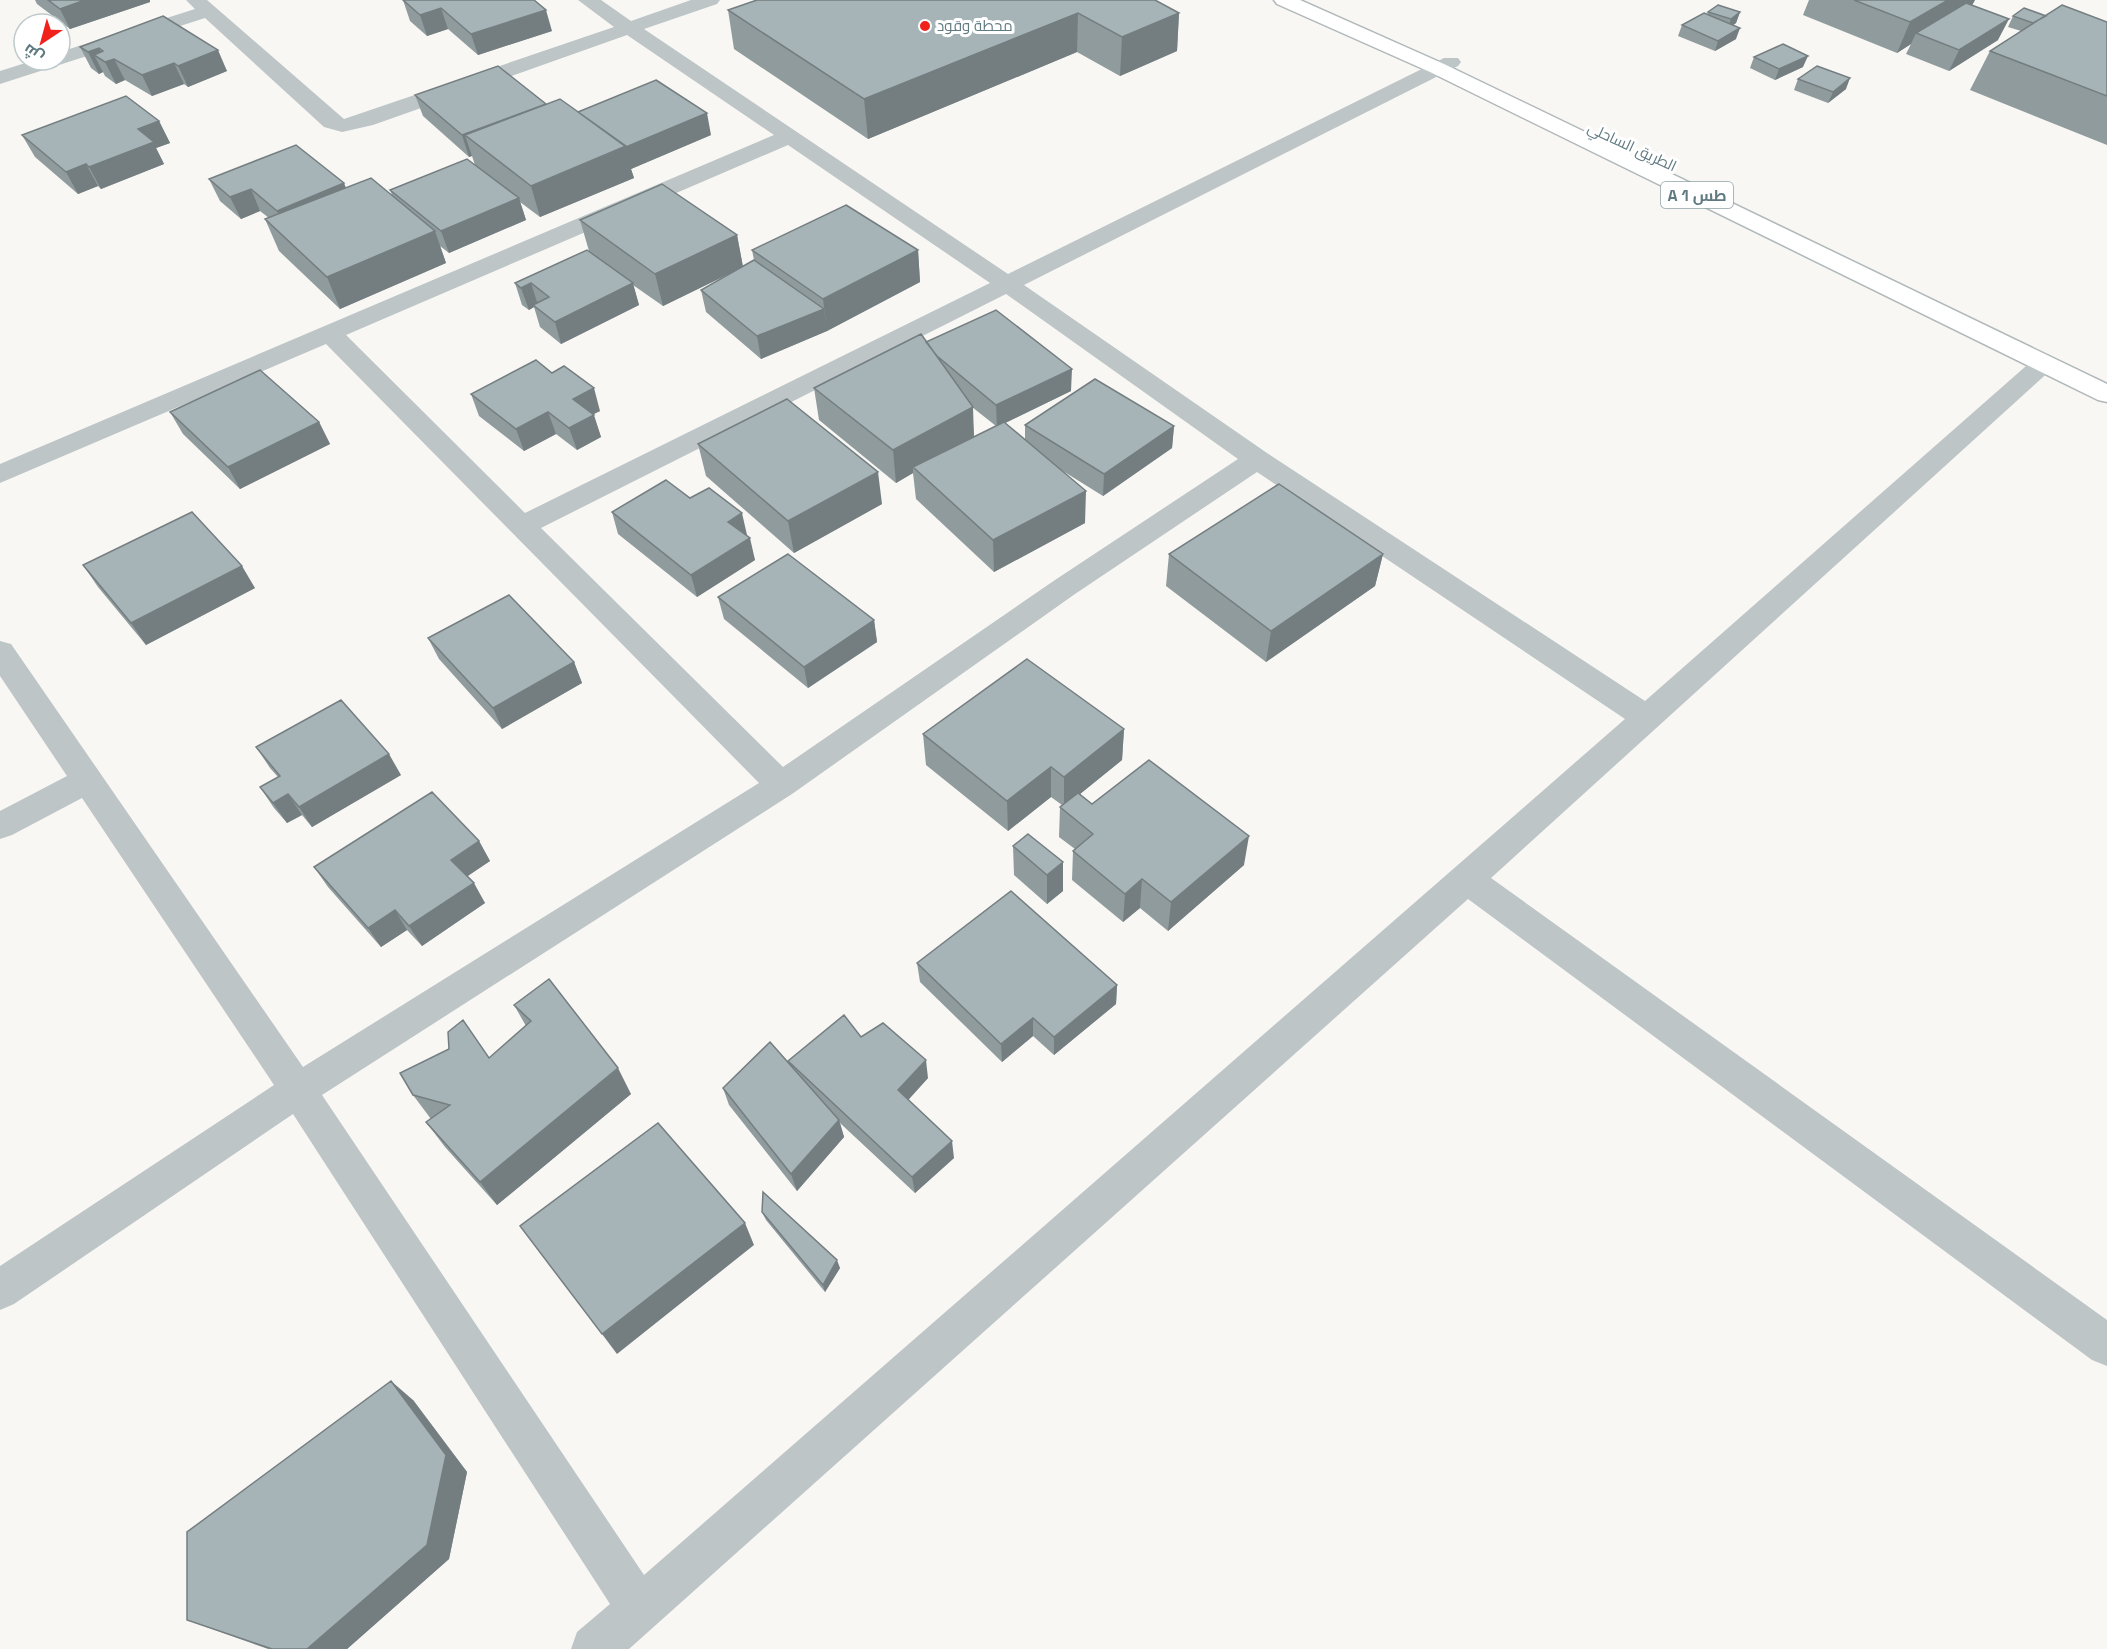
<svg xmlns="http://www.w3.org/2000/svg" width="2107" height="1649" viewBox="0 0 2107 1649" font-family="'Space Grotesk',Cairo,sans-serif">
	<rect width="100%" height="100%" fill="#f8f7f4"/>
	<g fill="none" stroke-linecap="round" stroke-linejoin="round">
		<defs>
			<path id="highway" d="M1274,0H1300L1444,64L2107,384V402L2098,400L1430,72L1277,4Z"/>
		</defs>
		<use href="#highway" stroke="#b1b8ba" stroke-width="3"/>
		<path fill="#bdc5c7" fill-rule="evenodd" d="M186,0H207L344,119L614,27L578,0H601L631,21L691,0H720L717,4L644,29L1008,274L1444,58H1458L1461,62L1458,66L1024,285L1267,453L1645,701L2035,358L2044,355L2053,358L2057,363L2053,368L1491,878L2107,1320V1366L2092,1360L1468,899L629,1649H571L577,1632L610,1604L293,1114L14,1304L0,1310V1266L274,1085L82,798L12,835L0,839V811L67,776L0,676V641L11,644L303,1067L759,783L326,344L0,483V464L774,135L627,35L373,125L342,132L324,127L205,18L0,84V71L35,60H60V52L195,9ZM788,145L990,283L525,513L346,335ZM1006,294L1238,459L1055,580L783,767L541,528ZM1257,472L1625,719L644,1575L322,1095L792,794L1075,594Z"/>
		<use href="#highway" fill="#fff" fill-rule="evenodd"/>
	</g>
	<path fill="#8f9b9d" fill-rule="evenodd" d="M35,0H150V2L70,29L37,4Z
		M403,0L552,31L478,55L448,29L427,36L410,21Z
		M1809,0H1975L1972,5L1998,40L1949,71L1906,54L1911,44L1897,53L1803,15Z
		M728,10L1179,13L1177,51L1120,76L1077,52L868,139L734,49Z
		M1708,12H1740L1736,23L1733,25L1736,39L1715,51L1678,36L1682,25L1707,15Z
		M163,16L227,71L188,87L184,84L152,96L125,80L116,84L105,76L103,72L99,74L91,68L80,47Z
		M2013,16H2046L2107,22V145L1970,90L1990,51L2021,31L2008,27Z
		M1754,57L1803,67L1775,80L1750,68Z
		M1798,79L1846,89L1828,103L1794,90Z
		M415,95L546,104L578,112L711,135L631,169L634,178L540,217L520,202L526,220L449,253L440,246L446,263L340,309L279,251L265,219L269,218L260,211L241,219L220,201L209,179L346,188L392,195L390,190L475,165L472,156L469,157L423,116Z
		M159,121L170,143L156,148L164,164L101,189L98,186L78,194L35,157L22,135Z
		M580,220L737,235L743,267L754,260L752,250H918L920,282L827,331L761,359L706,312L701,290L737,270L663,306L633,285L639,305L561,344L540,327L534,307L529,310L522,305L515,283L589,251Z
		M926,342L1071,391L1005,423L1025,441V425L1174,426L1172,448L1103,496L1058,468L1085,523L994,572L916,499L913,473L896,483L819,420L814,388ZM972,407L996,426L974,437Z
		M471,394L600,411L593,414L601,437L577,450L556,434L524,451L479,416Z
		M170,412L319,422L330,444L240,489L183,434Z
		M698,444L882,504L794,553L706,476Z
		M690,498L747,535H746L755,560L697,597L618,534L612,512Z
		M1169,554H1383L1375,586L1266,662L1166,586Z
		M83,565L255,588L146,645L98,587Z
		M718,597L874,620L877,642L808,688L724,619Z
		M428,638L574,662L582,683L502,729L439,659Z
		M1124,729L1122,760L1080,794L1092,804L1244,865L1168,931L1140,908L1123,922L1072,880L1073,851L1075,849L1059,837L1060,807L1062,805L1051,797L1008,831L926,765L923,734Z
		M256,747L401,775L312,827L302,815L287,823L274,808L260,787L278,777L270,768Z
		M1028,834L1063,891L1047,904L1014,875L1013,846Z
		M479,841L490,861L467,876L485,903L422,946L407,930L381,947L328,887L314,867Z
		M917,963L1117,985L1116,1004L1054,1055L1033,1036L1002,1062L920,982Z
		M514,1005L631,1094L497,1205L445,1147L426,1122L431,1119L413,1095L489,1058L526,1026Z
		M861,1037L928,1078L908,1100L954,1158L915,1193L840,1123L844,1137L797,1191L729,1105L723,1088L789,1063L788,1061Z
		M762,1212L840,1268L825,1292L766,1220Z
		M413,1400L467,1472L449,1559L347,1649H268L187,1620Z"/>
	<path fill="#747e80" d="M85,0H150V2L70,29L60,9Z
		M1948,0H1975L1970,9L1916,33L1911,44L1897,53L1910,22Z
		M441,8L448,29L427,36L420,15Z
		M546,10L552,31L478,55L471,34Z
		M1740,12L1736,23L1727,30L1731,19Z
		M1078,13L1077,52L868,139L864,99Z
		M1179,13L1177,51L1120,76L1122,37Z
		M2009,19L1998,40L1949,71L1959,50Z
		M1740,28L1736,39L1715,51L1718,41Z
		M99,48L106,62L114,59L125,80L116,84L105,62L94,55L103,72L99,74L88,52Z
		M218,50L227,71L188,87L178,66Z
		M1808,56L1803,67L1775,80L1779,69Z
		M174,63L184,84L152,96L142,75Z
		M1850,78L1846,89L1828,103L1833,92Z
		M547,104L465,135L472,156L469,157L462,135Z
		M707,113L711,135L631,169L634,178L540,217L531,186Z
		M159,121L170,143L156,148L164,164L101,189L89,167L138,129Z
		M86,164L98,186L78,194L66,172Z
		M344,183L353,205L287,233L277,211Z
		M251,189L260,211L241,219L230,197Z
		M519,198L526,220L449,253L441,231Z
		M435,231L446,263L340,309L327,277Z
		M737,235L743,267L663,306L655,274Z
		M918,250L920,282L827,331L823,299Z
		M531,283L538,305H533L534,307L529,310L521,288Z
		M633,283L639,305L561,344L555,322Z
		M824,309L827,331L761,359L757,336Z
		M1072,369L1071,391L997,427L996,405Z
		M594,388L600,411L580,421L573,399Z
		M973,407L974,439L913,467V473L896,483L893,450Z
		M548,412L556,434L524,451L516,429Z
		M594,415L601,437L577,450L569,428Z
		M319,422L330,444L240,489L228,467Z
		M1174,426L1172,448L1103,496L1104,474Z
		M878,472L882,504L794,553L788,521Z
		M1086,491L1085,523L994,572L993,540Z
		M742,513L747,535L733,544L728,522Z
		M750,538L755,560L697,597L691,575Z
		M1383,554L1375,586L1266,662L1271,631Z
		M242,566L255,588L146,645L131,623Z
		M874,620L877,642L808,688L804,667Z
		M574,662L582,683L502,729L493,708Z
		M1124,729L1122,760L1064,807V777Z
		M389,754L401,775L312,827L299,807Z
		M1051,767V797L1008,831L1007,801Z
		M288,794L302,815L287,823L273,803Z
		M1249,836L1244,865L1168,931L1171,902Z
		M479,841L490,861L462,880L451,860Z
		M1063,862V891L1047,904V875Z
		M1142,879L1140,908L1123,922L1125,894Z
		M474,883L485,903L422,946L409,926Z
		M395,910L407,930L381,947L368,928Z
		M1117,985L1116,1004L1054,1055V1037Z
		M1033,1018V1036L1002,1062L1001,1044Z
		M926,1060L928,1078L901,1108L898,1090Z
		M618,1068L631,1094L497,1205L480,1182Z
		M839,1120L844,1137L797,1191L791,1174Z
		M952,1141L954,1158L915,1193L912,1177Z
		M745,1223L754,1245L617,1354L602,1334Z
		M837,1260L840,1268L825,1292L823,1285Z
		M391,1381L413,1400L467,1472L449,1559L347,1649H307Z"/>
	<path fill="#a6b4b7" stroke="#747e80" stroke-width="1.5" d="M48,0H85L60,9Z
		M403,0H534L546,10L471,34L441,8L420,15Z
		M757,0H1155L1179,13L1122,37L1078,13L864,99L728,10Z
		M1854,0H1948L1910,22Z
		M1966,3L2009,19L1959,50L1916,33Z
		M1718,5L1740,12L1731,19L1708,12Z
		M2062,5L2107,22V96L1990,51Z
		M2024,8L2046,16L2033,23L2013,16Z
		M1704,13L1740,28L1718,41L1682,25Z
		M163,16L218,50L178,66L174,63L142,75L114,59L105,62L94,55L103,51L99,48L88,52L80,47Z
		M1783,44L1808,56L1779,69L1754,57Z
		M498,66L546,104L462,135L415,95Z
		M1817,66L1850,78L1833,92L1798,79Z
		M656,80L707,113L626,147L578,112Z
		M126,96L159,121L138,129L154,142L89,167L86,164L66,172L22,135Z
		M560,99L626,146L531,186L465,135Z
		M296,145L344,183L277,211L251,189L230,197L209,179Z
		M467,159L519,198L441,231L390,190Z
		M371,178L435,231L327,277L265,219Z
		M662,184L737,235L655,274L580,220Z
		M846,205L918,250L823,299L752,250Z
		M587,250L633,283L555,322L533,305L549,297L531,283L521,288L515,283Z
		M754,260L824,309L757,336L701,290Z
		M996,310L1072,369L996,405L937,356L926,342Z
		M921,334L973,407L893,450L814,388Z
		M536,360L552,373L564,366L594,388L573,399L594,415L569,428L548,412L516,429L471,394Z
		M260,370L319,422L228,467L170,412Z
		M1095,379L1174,426L1104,474L1025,425Z
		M787,399L878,472L788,521L698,444Z
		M1004,422L1086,491L993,540L913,467Z
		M666,480L690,498L709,488L742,513L728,522L750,538L691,575L612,512Z
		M1279,484L1383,554L1271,631L1169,554Z
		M192,512L242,566L131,623L83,565Z
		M788,554L874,620L804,667L718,597Z
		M509,595L574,662L493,708L428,638Z
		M1027,659L1124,729L1064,777L1051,767L1007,801L923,734Z
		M341,700L389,754L299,807L288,794L273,803L260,787L280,776L256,747Z
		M1149,760L1249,836L1171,902L1142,879L1125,894L1073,851L1093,834L1060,807L1078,793L1092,804Z
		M432,792L479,841L451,860L474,883L409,926L395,910L368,928L314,867Z
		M1028,834L1063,862L1047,875L1013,846Z
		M1011,891L1117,985L1054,1037L1033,1018L1001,1044L917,963Z
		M549,979L618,1068L480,1182L426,1122L450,1105L413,1095L400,1073L449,1049L448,1032L463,1020L489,1058L531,1021L514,1005Z
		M844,1015L861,1037L883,1023L926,1060L898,1090L952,1141L912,1177L788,1061Z
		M770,1042L839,1120L791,1174L723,1088Z
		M658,1123L745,1223L602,1334L520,1226Z
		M763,1192L837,1260L823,1285L762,1212Z
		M391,1381L446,1455L427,1545L307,1649H272L187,1620V1532Z"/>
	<circle fill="#f1211b" stroke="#fff" stroke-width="2" cx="925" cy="26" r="6"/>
	<g text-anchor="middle" stroke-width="6" stroke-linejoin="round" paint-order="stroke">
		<g font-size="15" fill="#607a82" stroke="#fff" text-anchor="start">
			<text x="937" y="31">محطة وقود</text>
		</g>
		<g font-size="15" fill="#607a82" stroke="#fff">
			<text transform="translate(1632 147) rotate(25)" y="5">الطريق الساحلي</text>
		</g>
		<rect fill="#fff" stroke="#90a2a8" stroke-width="1.5" x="1661" y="182" width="72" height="26" rx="4.5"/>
		<g font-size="16" font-weight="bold" fill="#607a82">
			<text x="1697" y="201">A 1 طس</text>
		</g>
	</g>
	<g transform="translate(42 42) rotate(216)"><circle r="28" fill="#ffffff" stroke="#bfcacd" stroke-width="1.5"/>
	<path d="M0-4.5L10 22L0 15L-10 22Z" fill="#f1211b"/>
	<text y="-9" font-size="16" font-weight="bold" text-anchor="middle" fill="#607a82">ش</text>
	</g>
</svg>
